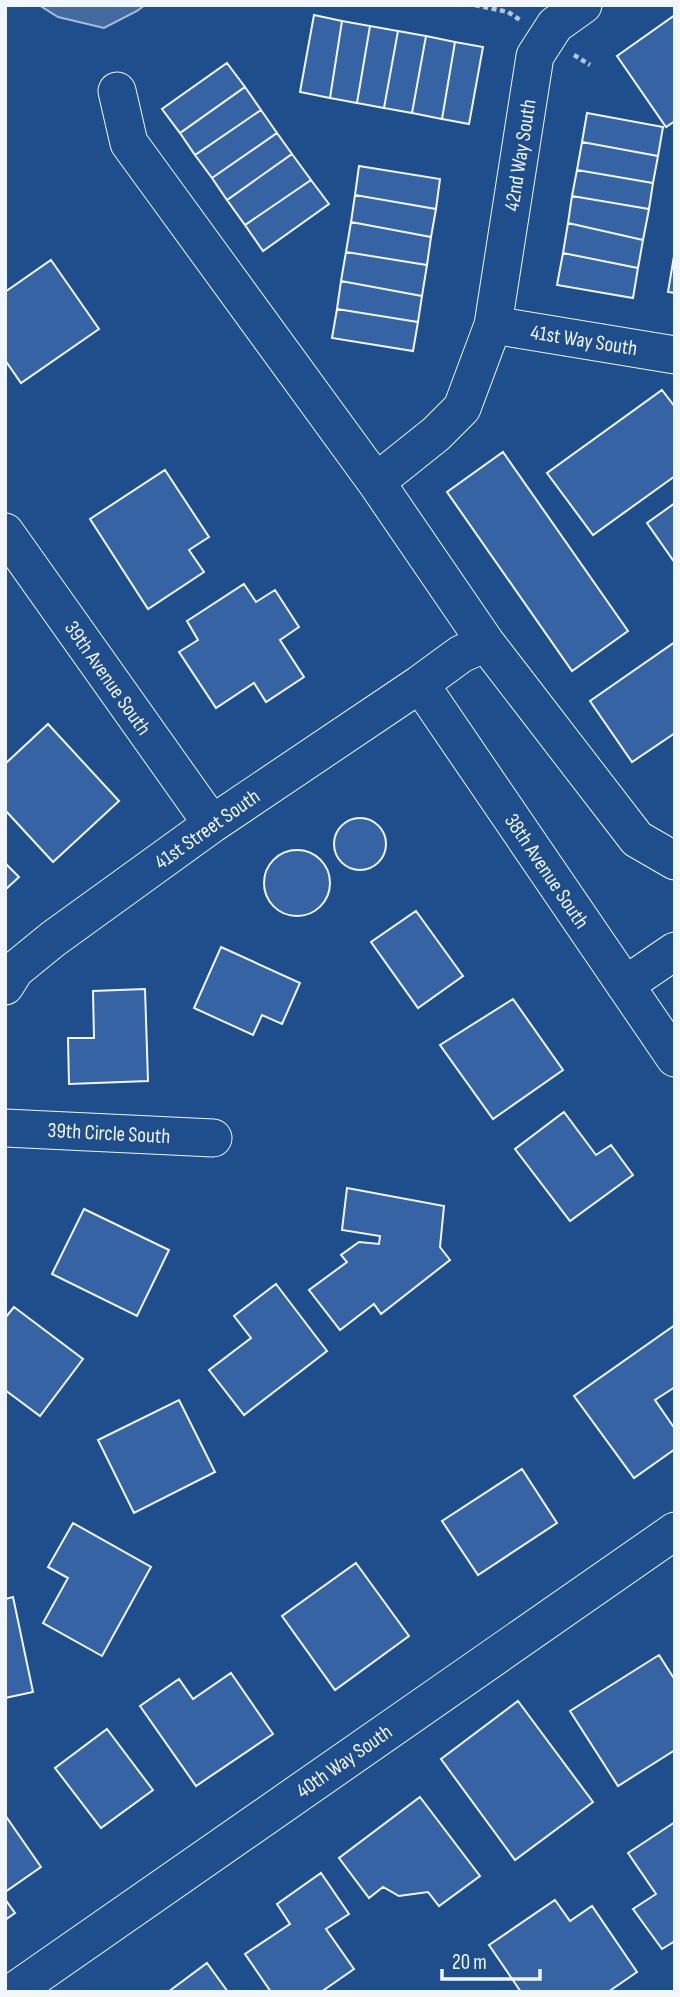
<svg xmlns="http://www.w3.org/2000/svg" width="680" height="1997" viewBox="0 0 680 1997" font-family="'Sofia Sans Condensed',sans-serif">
	<rect width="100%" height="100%" fill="#1f4e8c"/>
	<path fill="#446ba0" stroke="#a8bbd7" stroke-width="2" d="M39,5H145L137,11L104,28L58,17Z"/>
	<path fill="#3563a3" stroke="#f2f6ff" stroke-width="2" d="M314,15L342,21L330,98L300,92Z
		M675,15V121L666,127L617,56Z
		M342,21L370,26L357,103L330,98Z
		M370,26L398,31L384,108L357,103Z
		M398,31L426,36L412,113L384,108Z
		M426,36L455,42L442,119L412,113Z
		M455,42L483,47L469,124L442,119Z
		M227,63L245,87L180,133L162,109Z
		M245,87L261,110L195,155L180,133Z
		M261,110L277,133L212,178L195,155Z
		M587,113L663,127L658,156L582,142Z
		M277,133L292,154L227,200L212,178Z
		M582,142L658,156L653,183L577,170Z
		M292,154L311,180L245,225L227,200Z
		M359,166L440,179L436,209L355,195Z
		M577,170L653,183L649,209L572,196Z
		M311,180L329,204L263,251L245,225Z
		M355,195L436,209L431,237L351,222Z
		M572,196L649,209L643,240L568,223Z
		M351,222L431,237L427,265L346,252Z
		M568,223L643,240L638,268L563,253Z
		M675,250V293L668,292Z
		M346,252L427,265L422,296L341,281Z
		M563,253L638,268L633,298L557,285Z
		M51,260L99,329L21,383L5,360V292Z
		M341,281L422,296L418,322L337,309Z
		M337,309L418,322L413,351L332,338Z
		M662,390L675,407V476L593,535L547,473Z
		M503,452L628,631L572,671L447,492Z
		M165,470L209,537L189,550L204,572L148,609L90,519Z
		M675,503V563L647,523Z
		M244,584L256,602L275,590L299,627L280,640L304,677L266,702L254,683L216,708L179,652L198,640L187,621Z
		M675,642V733L632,762L590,701Z
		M48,724L119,801L53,862L5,810V764Z
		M334 844a26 26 0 1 1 52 0a26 26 0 1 1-52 0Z
		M264 883a33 33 0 1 1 66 0a33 33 0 1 1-66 0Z
		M5,863L19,877L5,890Z
		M416,911L463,976L418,1008L371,942Z
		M221,947L300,983L282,1024L262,1015L253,1035L194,1008Z
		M145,989L148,1081L69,1084L68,1038H94L93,991Z
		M513,999L563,1070L493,1119L440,1045Z
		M564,1112L596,1155L611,1145L633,1175L570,1221L515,1149Z
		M347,1188L444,1206L440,1247L450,1260L381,1314L374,1304L340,1330L309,1290L347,1262L341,1255L359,1242L379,1244L380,1236L342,1230Z
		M84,1209L169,1250L137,1316L52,1274Z
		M276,1284L327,1351L244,1415L209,1370L251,1338L234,1316Z
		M14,1307L83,1359L40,1416L5,1390V1318Z
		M675,1325V1387L655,1400L675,1429V1449L634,1478L574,1396Z
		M179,1400L215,1472L134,1513L98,1440Z
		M522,1469L557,1523L478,1575L442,1521Z
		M73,1523L151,1567L102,1656L43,1623L68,1578L48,1567Z
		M356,1563L409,1636L335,1690L282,1616Z
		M13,1597L33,1692L5,1698V1599Z
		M659,1655L675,1680V1750L618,1786L570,1711Z
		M231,1673L273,1734L196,1786L140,1706L179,1679L193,1699Z
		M518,1701L593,1802L515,1860L441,1759Z
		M107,1729L153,1790L101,1828L55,1768Z
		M420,1797L480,1876L439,1906L428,1892L399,1896L383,1887L369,1898L339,1858Z
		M5,1815L41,1867L5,1892Z
		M675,1822V1941L662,1949L633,1909L656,1894L628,1853Z
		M321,1873L349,1914L326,1929L354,1969L321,1992H271L245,1954L290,1924L277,1904Z
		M5,1899L15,1913L5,1920Z
		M555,1900L570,1921L592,1906L637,1972L608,1992H521L489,1945Z
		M207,1963L228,1992H168Z"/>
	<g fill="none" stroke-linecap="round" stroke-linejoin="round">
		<defs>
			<path id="minor" d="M117,91L129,143L376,482L486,643L637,839L675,861
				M493,325L675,355
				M376,482L436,434L462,408L493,325L535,56L555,25L583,5
				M5,532L212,824
				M420,684L675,1058
				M625,985L675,951
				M5,986L15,970L53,939L212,824L420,684L461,654L486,643
				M5,1128L213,1138
				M13,1992L675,1531"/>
		</defs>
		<use href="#minor" stroke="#f2f6ff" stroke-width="39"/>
		<path stroke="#b3c4dc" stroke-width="4.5" stroke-dasharray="5 3.5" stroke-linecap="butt" d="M475,5L508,12L520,20
			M574,55L590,65"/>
		<use href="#minor" stroke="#1f4e8c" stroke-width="37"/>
	</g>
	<g text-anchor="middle" stroke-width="5" stroke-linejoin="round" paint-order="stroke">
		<g font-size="21" fill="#f2f6ff" stroke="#1f4e8c">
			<text transform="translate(520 155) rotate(-81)" y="7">42nd Way South</text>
			<text transform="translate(584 340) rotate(9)" y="7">41st Way South</text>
			<text transform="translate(108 678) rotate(55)" y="7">39th Avenue South</text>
			<text transform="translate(207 829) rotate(-35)" y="7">41st Street South</text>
			<text transform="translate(547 871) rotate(56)" y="7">38th Avenue South</text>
			<text transform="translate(109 1133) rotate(3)" y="7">39th Circle South</text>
			<text transform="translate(344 1761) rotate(-35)" y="7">40th Way South</text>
		</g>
	</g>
	<rect width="680" height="1997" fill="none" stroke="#f2f6ff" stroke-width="14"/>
	<path d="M442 1969v10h98v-10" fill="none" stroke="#f2f6ff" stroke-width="3.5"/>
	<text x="452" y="1969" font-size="21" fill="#f2f6ff" stroke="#1f4e8c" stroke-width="5" paint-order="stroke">20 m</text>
</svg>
